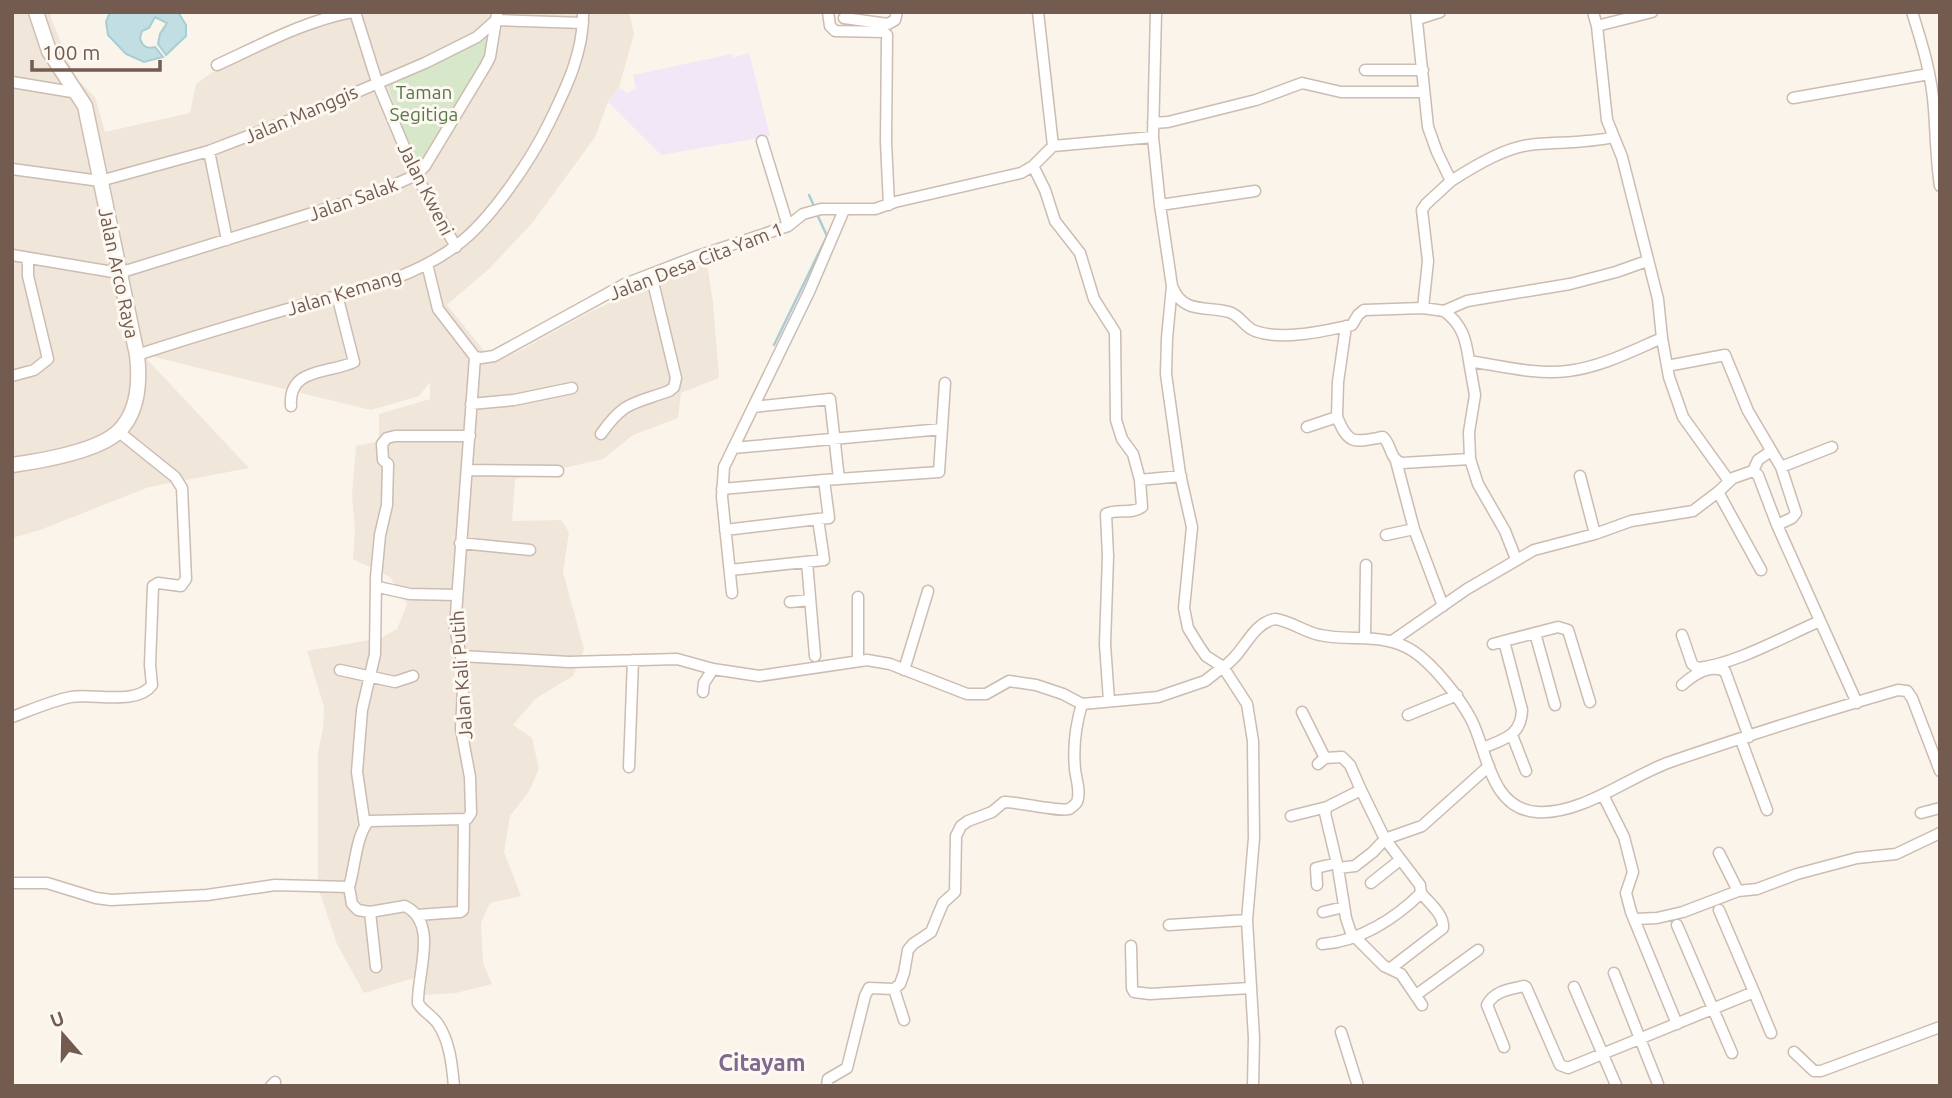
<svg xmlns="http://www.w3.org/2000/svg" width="1952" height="1098" viewBox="0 0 1952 1098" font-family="Ubuntu,sans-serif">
	<rect width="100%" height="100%" fill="#faf4eb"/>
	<path fill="#f1e6da" d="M12,12H51V18L75,77L95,97L105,132L190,113L196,84L233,58L342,12H629L634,34L619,87L608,102L595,137L533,222L490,268L447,305L489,357L476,362L477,365L494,362L523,349L590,312L651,284L707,263L713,303L719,378L681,393L678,418L633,435L603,459L515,479L512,521L561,520L569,532L563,572L584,649L573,676L535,699L513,725L532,738L539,769L529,791L510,816L504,852L521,896L490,903L481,923L483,963L492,984L456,993L425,995L420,976L364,993L337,944L318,887V753L323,728L324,707L307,651L381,638L397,629L407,604L390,577L353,559L355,530L352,495L356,446L379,441V414L430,399V382L419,396L371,410L142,354L249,468L149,487L40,530L12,538Z"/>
	<path fill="#f1e7f7" d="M749,53L770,136L661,155L608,102L619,87L627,93L636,88L633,75L732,54L733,58Z"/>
	<path fill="#d7e7ca" d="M486,35H489L488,60L418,166L414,160L387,83L423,70L479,41Z"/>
	<path fill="#c1dfe2" stroke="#a8ced3" stroke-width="2" d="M110,12H178L186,25V36L166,55L158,44L160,34L167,23L155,17L149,28L142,31L140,38C142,47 148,49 155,47L163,57L144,62L126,54L108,35L106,22Z"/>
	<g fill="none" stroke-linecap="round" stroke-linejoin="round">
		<path stroke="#a8ced3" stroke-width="2.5" d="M809,195L814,206
			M774,345L827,236L816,212"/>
		<defs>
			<path id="street" d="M355,12L377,82L416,175L456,247
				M828,12L830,26L835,31L884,32L887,35L886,142L889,205
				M1038,12L1053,146
				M1156,12L1153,137L1160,205L1172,286L1167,338L1166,374L1180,474L1192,527L1184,608L1188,628L1199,646L1206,656L1223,667C1244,655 1250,624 1275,619C1291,621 1304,632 1320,635C1351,642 1384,632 1413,651C1434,665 1459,697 1471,719C1488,752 1490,809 1537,812C1582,815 1630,776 1670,762C1745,736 1822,712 1898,690L1907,691L1912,698L1940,771
				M1416,12L1428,127L1437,152L1451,181L1426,204L1422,210L1428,261L1423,308
				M1912,12C1922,43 1932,76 1934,109C1936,135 1936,160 1940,186
				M844,18L888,24L895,20L897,12
				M1418,19L1440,12
				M1597,26L1652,12
				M217,65C261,45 304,21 352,12
				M1365,70H1423
				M12,82L78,93
				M1793,98L1929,74
				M1153,123L1168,122L1256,100L1302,83L1341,92H1423
				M762,141L788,226
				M209,151L227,240
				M1033,166L1045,190L1055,221L1080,253L1094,299L1115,332L1116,420L1122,439L1133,454L1140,480L1142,507C1131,515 1117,508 1106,514L1108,556L1105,644L1109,701
				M12,169L100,181L209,151L303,115L425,63L477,37L496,20L497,12
				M1451,181C1476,165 1507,146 1537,144C1563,142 1588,143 1614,137
				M1160,205L1255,191
				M12,255L119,273L374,194L416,175L425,166L486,65L490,57L496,20L583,23
				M427,264L438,309L475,357
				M1173,288C1183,314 1208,306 1229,312C1240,315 1244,327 1255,331C1282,341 1324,331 1352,325L1358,315L1364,310L1423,308L1444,311L1467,301L1570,284L1616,272L1647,261
				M1444,311C1462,324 1466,339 1469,361C1501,366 1536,375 1568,371C1601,367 1632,351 1662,338L1658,299L1622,157L1607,120L1597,26L1593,12
				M1662,338L1669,377L1683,417L1729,481
				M137,355C189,338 242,322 295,307C350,292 410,281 457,245C490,221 531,160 549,123C566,88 584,52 583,12
				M475,357L481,358L494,356L625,284L695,257L788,226L803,214L821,209H875L895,202L1021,173L1033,166L1053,146L1153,137
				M1469,361L1475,395L1469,432L1470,459L1478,484L1505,531L1516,559
				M1667,366L1725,355L1748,411L1781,467L1796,513L1792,518L1777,525L1857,703
				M12,376L34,370L48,359L28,276V258
				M471,404L514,400L572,388
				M291,406C288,367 329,374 354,362L337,295
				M753,407L830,399L839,479
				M1337,417C1349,446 1354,442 1383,437C1392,445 1389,459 1402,463L1470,459
				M1307,427L1337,417L1338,382L1346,326
				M601,434C624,401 633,404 669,391L674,387L676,378L651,274
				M733,448L942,429
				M1396,461L1414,529
				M1781,467L1832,447
				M468,470L558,471
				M1753,471L1758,460L1771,451
				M1580,476L1595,534
				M824,480L939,472L945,383
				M1140,480L1181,476
				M722,489L824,480L829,518L818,519
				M1718,492L1761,570
				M725,530L818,519L824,560L730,570
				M1386,535L1414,529L1443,606
				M460,543L530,550
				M807,562L815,656
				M378,587L410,594L457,595
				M732,593L722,497L724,467L809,292L844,210
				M858,597V661
				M790,602L810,600
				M1535,633L1555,705
				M1682,635L1692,664L1697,668C1734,665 1785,636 1820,621
				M1365,637L1366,565
				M1392,641L1467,589L1534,550L1595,534L1631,521L1693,511L1718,492L1733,478L1753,471L1758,475L1777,525
				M1504,641L1558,627L1568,630L1590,702
				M461,656L569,662L677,659L713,669L759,676L867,660L890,664L967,694H986L1009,681L1036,685L1063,694L1082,704
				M340,670L395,682L413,676
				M904,670L928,591
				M1682,685C1693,675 1710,664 1725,671L1749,737
				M703,692L704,683L713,669
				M1302,712L1325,758
				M1408,715L1457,695
				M12,717C31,710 51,701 71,697C92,693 137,706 152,685L150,665L153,586L158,583L181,586L186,579L182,488L175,477L119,432
				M1512,735L1526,771
				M1741,740L1767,810
				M1483,748C1504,739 1521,736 1522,710L1504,641L1493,644
				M1318,764L1325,758L1342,757L1350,765L1361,790L1327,807L1325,813L1338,868L1355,866L1373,852L1385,839L1422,826L1489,766
				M629,767L633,660
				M1603,795L1624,837L1633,872L1626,893L1631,912L1677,1024
				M1921,813L1940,808
				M1291,816L1327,807
				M365,826L357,772L362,710L375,654L376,577L380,535L387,505L388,464L383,460L382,444L387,438L395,436H470
				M1719,853L1738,891
				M1338,868L1346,918L1351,933L1384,966L1401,974L1422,1005
				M12,883H47L96,898L111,900L207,895L275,885L349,887C355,868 356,834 369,821L467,819L471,813L470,777L461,729L464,671L455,628L475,357
				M1371,883L1400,860
				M1317,885L1316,868L1337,863
				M349,887L352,904L358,910L370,912L405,906C439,923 417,973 418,1003C423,1012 432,1015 438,1024C450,1042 452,1065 454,1086
				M370,912L376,967
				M1323,912L1344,907
				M417,915L460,912L463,910L464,820
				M1635,919L1657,918L1683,912L1738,891L1757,889L1797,874L1857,858L1896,854L1940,833
				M1169,925L1247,920
				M1677,925L1732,1053
				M1322,944C1358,942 1395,919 1421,893L1420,885L1385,839L1361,790
				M1131,946L1132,988L1134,992L1150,994L1250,988
				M1391,968L1443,928C1444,914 1429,903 1421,893
				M1614,973L1658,1084
				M1574,987L1616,1085
				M894,989L904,1020
				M1754,992L1771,1033
				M1416,995L1478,950
				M1341,1032L1358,1086
				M1504,1047L1487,1005C1494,991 1510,989 1524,986L1526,987L1560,1065L1568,1068L1754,992L1719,910
				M1794,1052L1814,1071H1821L1940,1027
				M271,1086L275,1082
				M827,1086L828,1079L847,1068L865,996L869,988L894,989L900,984L904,973L908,950L913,944L931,932L943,903L955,892L956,836L961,826L968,821L992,812L1004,802C1020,802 1058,812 1069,809C1072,807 1075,805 1077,802C1081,792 1076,779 1075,769C1073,748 1076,724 1082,704L1158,697L1205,681L1223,667L1247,704L1253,741L1254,838L1247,920L1254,1038L1253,1086"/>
			<path id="secondary" d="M12,465C40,461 99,451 119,431C139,411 140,381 137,355L85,106L49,51L36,12"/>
		</defs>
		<use href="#street" stroke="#ccbcb1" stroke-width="13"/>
		<use href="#secondary" stroke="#d0beb2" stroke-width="17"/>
		<use href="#street" stroke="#fff" stroke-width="10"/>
		<use href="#secondary" stroke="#fff" stroke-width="14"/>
	</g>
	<g text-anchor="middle" stroke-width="6" stroke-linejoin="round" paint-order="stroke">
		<g font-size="19" fill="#59774a" stroke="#fdf8f1">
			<text x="424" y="99">Taman<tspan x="424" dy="22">Segitiga</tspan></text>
		</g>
		<g font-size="19" fill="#735b50" stroke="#fdf8f1">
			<text transform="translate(301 114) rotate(-23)" y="7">Jalan Manggis</text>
			<text transform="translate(426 189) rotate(63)" y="7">Jalan Kweni</text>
			<text transform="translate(353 199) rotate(-20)" y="7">Jalan Salak</text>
			<text transform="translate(696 261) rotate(-21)" y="7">Jalan Desa Cita Yam 1</text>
			<text transform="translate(119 273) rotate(78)" y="7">Jalan Arco Raya</text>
			<text transform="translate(344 292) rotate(-17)" y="7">Jalan Kemang</text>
			<text transform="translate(461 675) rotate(-94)" y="7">Jalan Kali Putih</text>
		</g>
		<g font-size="23" font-weight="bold" fill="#80688e" stroke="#fdf8f1">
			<text x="762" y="1071">Citayam</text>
		</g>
	</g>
	<rect width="1952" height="1098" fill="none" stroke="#735b50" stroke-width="28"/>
	<g transform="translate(63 1035) rotate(340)" stroke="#fdf8f1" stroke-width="5" paint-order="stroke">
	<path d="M0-5L12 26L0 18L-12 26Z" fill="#735b50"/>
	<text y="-10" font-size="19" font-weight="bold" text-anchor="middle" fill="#735b50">U</text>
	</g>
	<path d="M32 60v10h128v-10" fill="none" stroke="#735b50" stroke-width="3.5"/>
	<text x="42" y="60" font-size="21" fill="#735b50" stroke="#fdf8f1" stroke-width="5" paint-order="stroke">100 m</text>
</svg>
